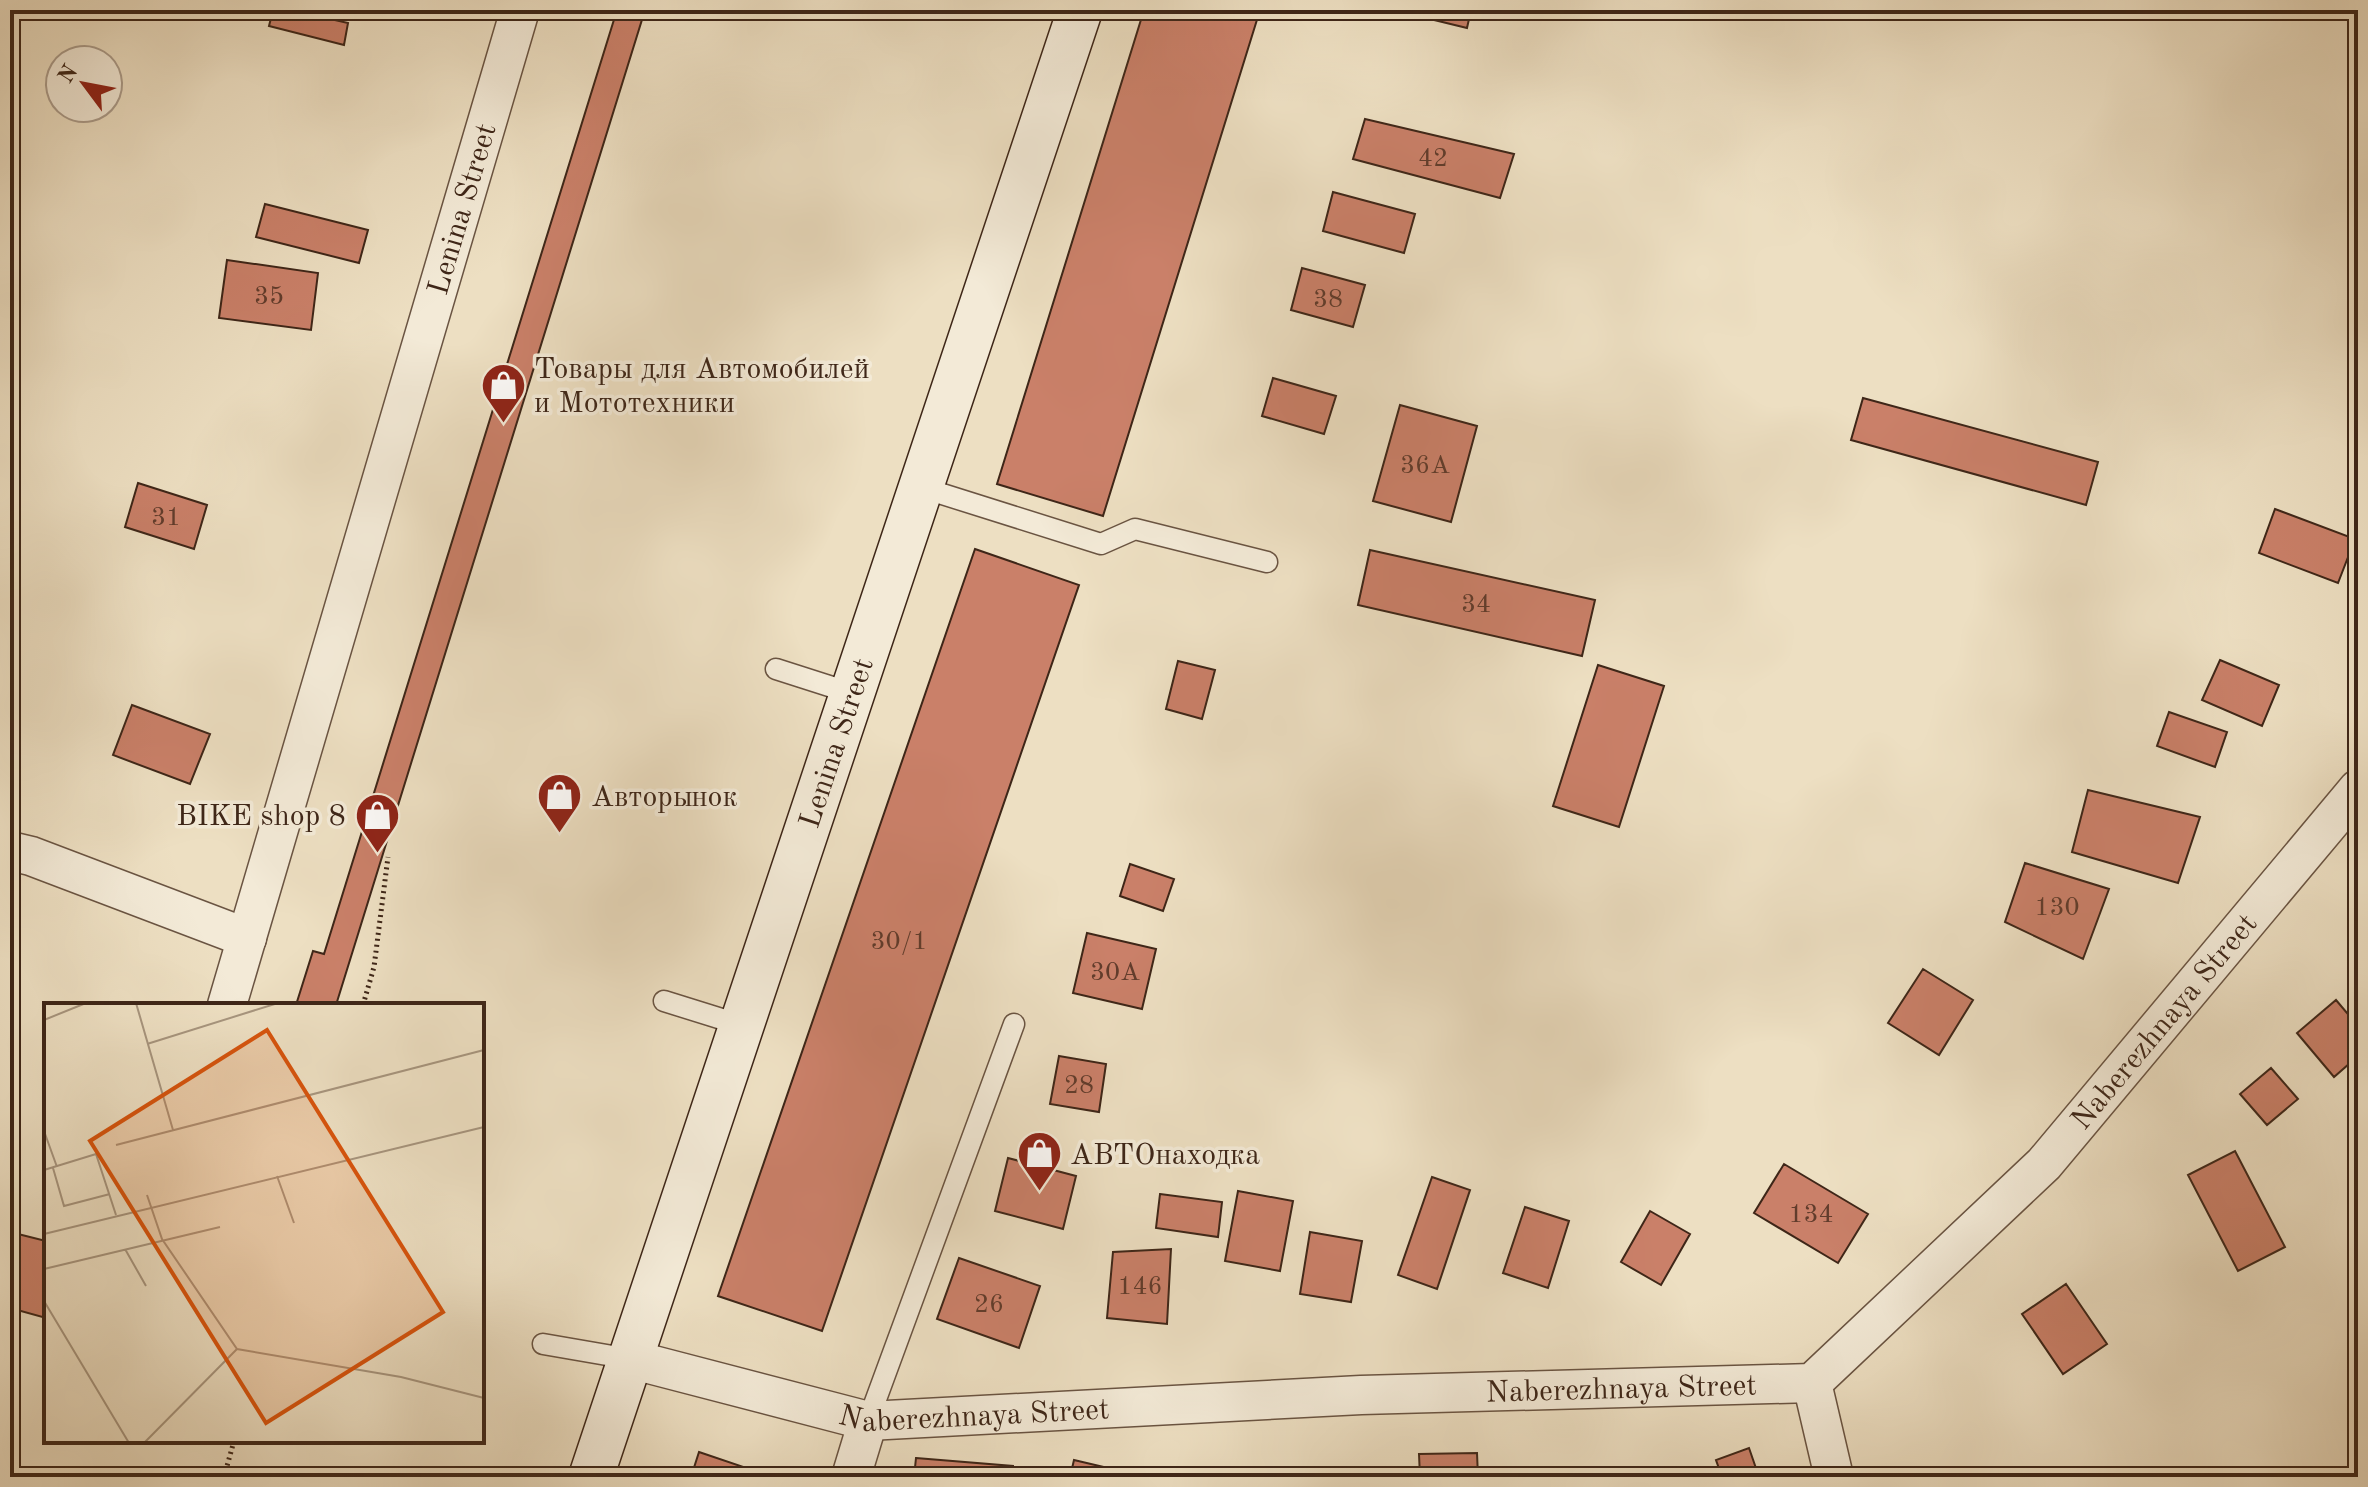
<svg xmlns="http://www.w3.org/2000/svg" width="2368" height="1487" viewBox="0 0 2368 1487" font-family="'Old Standard TT',serif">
	<rect width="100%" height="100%" fill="#eddfc2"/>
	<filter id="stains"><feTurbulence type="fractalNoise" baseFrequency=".0025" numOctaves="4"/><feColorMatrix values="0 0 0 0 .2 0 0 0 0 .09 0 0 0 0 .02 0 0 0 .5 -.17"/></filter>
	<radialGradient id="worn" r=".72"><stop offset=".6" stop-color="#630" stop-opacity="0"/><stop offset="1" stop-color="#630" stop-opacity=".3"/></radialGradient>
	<path fill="#ca8069" stroke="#3e2618" stroke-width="2" d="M273,10H291L348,23L344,45L269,26Z
		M617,10H645L336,1005H296L313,951L324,954Z
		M1144,10H1260L1103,516L997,484Z
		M1393,10H1471L1467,28Z
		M1365,119L1514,154L1500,198L1353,159Z
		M1333,192L1415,214L1404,253L1323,231Z
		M265,204L368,230L359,263L256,237Z
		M227,260L318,273L311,330L219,318Z
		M1302,268L1365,285L1353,327L1291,310Z
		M1273,378L1336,396L1324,434L1262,416Z
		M1863,398L2098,462L2086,505L1851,440Z
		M1400,405L1477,426L1451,522L1373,501Z
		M138,483L207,505L194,549L125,527Z
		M2275,509L2355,539L2338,583L2259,553Z
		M975,549L1079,585L822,1331L718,1296Z
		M1370,550L1595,600L1582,656L1358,605Z
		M2220,660L2279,685L2262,726L2202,700Z
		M1178,661L1215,670L1202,719L1166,709Z
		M1598,665L1664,686L1619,827L1553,806Z
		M132,705L210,734L190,784L113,755Z
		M2169,712L2227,732L2215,767L2157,746Z
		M2088,790L2200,817L2178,883L2072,852Z
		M2025,863L2109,889L2083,959L2005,922Z
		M1130,864L1174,879L1163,911L1120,896Z
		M1087,933L1156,949L1142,1009L1073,993Z
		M1923,969L1973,1000L1939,1055L1888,1023Z
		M2336,1000L2358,1026V1056L2334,1077L2297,1033Z
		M1059,1056L1106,1064L1099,1112L1050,1104Z
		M2271,1068L2298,1099L2267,1125L2240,1094Z
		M2235,1151L2285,1247L2238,1271L2188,1175Z
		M1008,1158L1076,1176L1063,1229L995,1211Z
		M1784,1164L1868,1214L1838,1263L1754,1213Z
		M1432,1177L1470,1190L1437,1289L1398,1275Z
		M1238,1191L1293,1201L1280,1271L1225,1261Z
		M1160,1194L1222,1202L1218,1237L1156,1228Z
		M1525,1207L1569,1221L1548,1288L1503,1273Z
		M1650,1211L1690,1234L1661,1285L1621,1262Z
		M10,1232L46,1241V1318L10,1308Z
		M1310,1232L1362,1241L1351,1302L1300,1294Z
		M1171,1249L1167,1324L1107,1318L1113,1252Z
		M959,1258L1040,1286L1019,1348L937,1319Z
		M2066,1284L2107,1344L2063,1374L2022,1314Z
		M1749,1448L1759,1477H1722L1716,1460Z
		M699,1452L773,1477H691Z
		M1477,1453L1478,1477H1420L1419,1454Z
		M916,1458L1013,1466V1477H914Z
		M1074,1460L1108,1468L1106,1477H1070Z"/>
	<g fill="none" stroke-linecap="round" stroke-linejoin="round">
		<defs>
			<path id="service" d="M920,487L1101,544L1135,529L1267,562
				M776,669L851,693
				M664,1001L741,1025
				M543,1344L630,1359
				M868,1421L1014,1024"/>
			<g id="minor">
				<path d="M10,851L31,856L247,938"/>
				<path id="s1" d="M227,1005L520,10"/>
				<path id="s2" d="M630,1359L868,1421L1361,1395L1812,1383L2044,1164L2358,789"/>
				<path d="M1812,1383L1834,1477"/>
				<path d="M851,1477L868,1421"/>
			</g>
			<g id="secondary">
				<path id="s3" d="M591,1477L1080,10"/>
			</g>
		</defs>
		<use href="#service" stroke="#6a5442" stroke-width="23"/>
		<use href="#minor" stroke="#6a5442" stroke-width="41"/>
		<use href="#secondary" stroke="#3e2618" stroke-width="47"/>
		<path stroke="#3e2618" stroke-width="5" stroke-dasharray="2 4" stroke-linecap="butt" d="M363,1005L374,967L388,857
			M224,1477L234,1441"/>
		<use href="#service" stroke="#f3ead7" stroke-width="20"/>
		<use href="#minor" stroke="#f3ead7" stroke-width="38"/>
		<use href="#secondary" stroke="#f3ead7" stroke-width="44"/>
	</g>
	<defs>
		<symbol id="shop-pin" viewBox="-11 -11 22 30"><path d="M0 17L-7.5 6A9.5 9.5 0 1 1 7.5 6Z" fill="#8f2418" stroke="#f3ead7"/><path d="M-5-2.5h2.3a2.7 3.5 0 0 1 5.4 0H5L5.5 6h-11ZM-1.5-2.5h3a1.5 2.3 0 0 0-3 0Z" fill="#fff"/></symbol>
	</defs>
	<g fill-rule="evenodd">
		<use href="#shop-pin" x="478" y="360" width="51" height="69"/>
		<use href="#shop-pin" x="534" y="770" width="51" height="69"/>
		<use href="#shop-pin" x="352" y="790" width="51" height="69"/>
		<use href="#shop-pin" x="1014" y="1128" width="51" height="69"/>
	</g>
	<g text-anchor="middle" stroke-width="7" stroke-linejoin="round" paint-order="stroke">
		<g font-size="26" fill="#613c2c">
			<text x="1433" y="166">42</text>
			<text x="269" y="304">35</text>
			<text x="1328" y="307">38</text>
			<text x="1425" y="473">36А</text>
			<text x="166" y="525">31</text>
			<text x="1476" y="612">34</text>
			<text x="2057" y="915">130</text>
			<text x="899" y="949">30/1</text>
			<text x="1115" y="980">30А</text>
			<text x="1079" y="1093">28</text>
			<text x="1811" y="1222">134</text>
			<text x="1140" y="1294">146</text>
			<text x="989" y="1312">26</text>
		</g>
		<g font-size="30" fill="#3e2618" stroke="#f3ead7">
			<text dy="10" stroke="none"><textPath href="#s1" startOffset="830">Lenina Street</textPath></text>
			<text dy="10" stroke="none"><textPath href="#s3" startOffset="774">Lenina Street</textPath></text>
			<text dy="10" stroke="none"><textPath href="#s2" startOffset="1696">Naberezhnaya Street</textPath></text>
			<text dy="10" stroke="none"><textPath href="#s2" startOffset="1000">Naberezhnaya Street</textPath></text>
			<text dy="10" stroke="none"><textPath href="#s2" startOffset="352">Naberezhnaya Street</textPath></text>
		</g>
		<g font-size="30" fill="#3e2618" stroke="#f3ead7" text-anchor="start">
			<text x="534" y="378">Товары для Автомобилей<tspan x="534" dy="34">и Мототехники</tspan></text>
			<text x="591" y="806">Авторынок</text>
			<text x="346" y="825" text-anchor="end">BIKE shop 8</text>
			<text x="1070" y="1164">АВТОнаходка</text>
		</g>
	</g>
	<g transform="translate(44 1003)">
		<rect width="440" height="440" fill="#eddfc2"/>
		<path fill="none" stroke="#a7957e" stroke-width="2" d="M92,0L129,127M0,17L42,0M103,41L234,0M0,128L13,164M72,142L440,47M9,165L20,203L66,191M0,167L52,151L72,212M233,173L250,220M103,192L118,236L193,346L357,374L440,395M0,231L440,124M81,246L102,283M0,266L176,224M0,298L85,440M100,440L193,346"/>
		<path fill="#d7540d" fill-opacity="0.15" stroke="#d7540d" stroke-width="4" d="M223,27L399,309L222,420L46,138Z"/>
		<rect width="440" height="440" fill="none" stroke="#3e2618" stroke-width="4"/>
	</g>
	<rect width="2368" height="1487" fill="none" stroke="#eddfc2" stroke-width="40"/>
	<rect x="12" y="12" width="2344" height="1463" fill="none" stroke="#3e2618" stroke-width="4"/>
	<rect x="20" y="20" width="2328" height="1447" fill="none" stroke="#3e2618" stroke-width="2"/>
	<g transform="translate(84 84) rotate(302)"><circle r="38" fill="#f3ead7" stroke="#ab9c8b" stroke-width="2"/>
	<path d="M0-6L14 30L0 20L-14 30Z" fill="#8f2418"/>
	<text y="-12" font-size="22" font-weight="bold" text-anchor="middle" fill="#3e2618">N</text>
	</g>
	<rect width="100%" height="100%" filter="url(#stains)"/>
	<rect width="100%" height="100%" fill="url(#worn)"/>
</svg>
